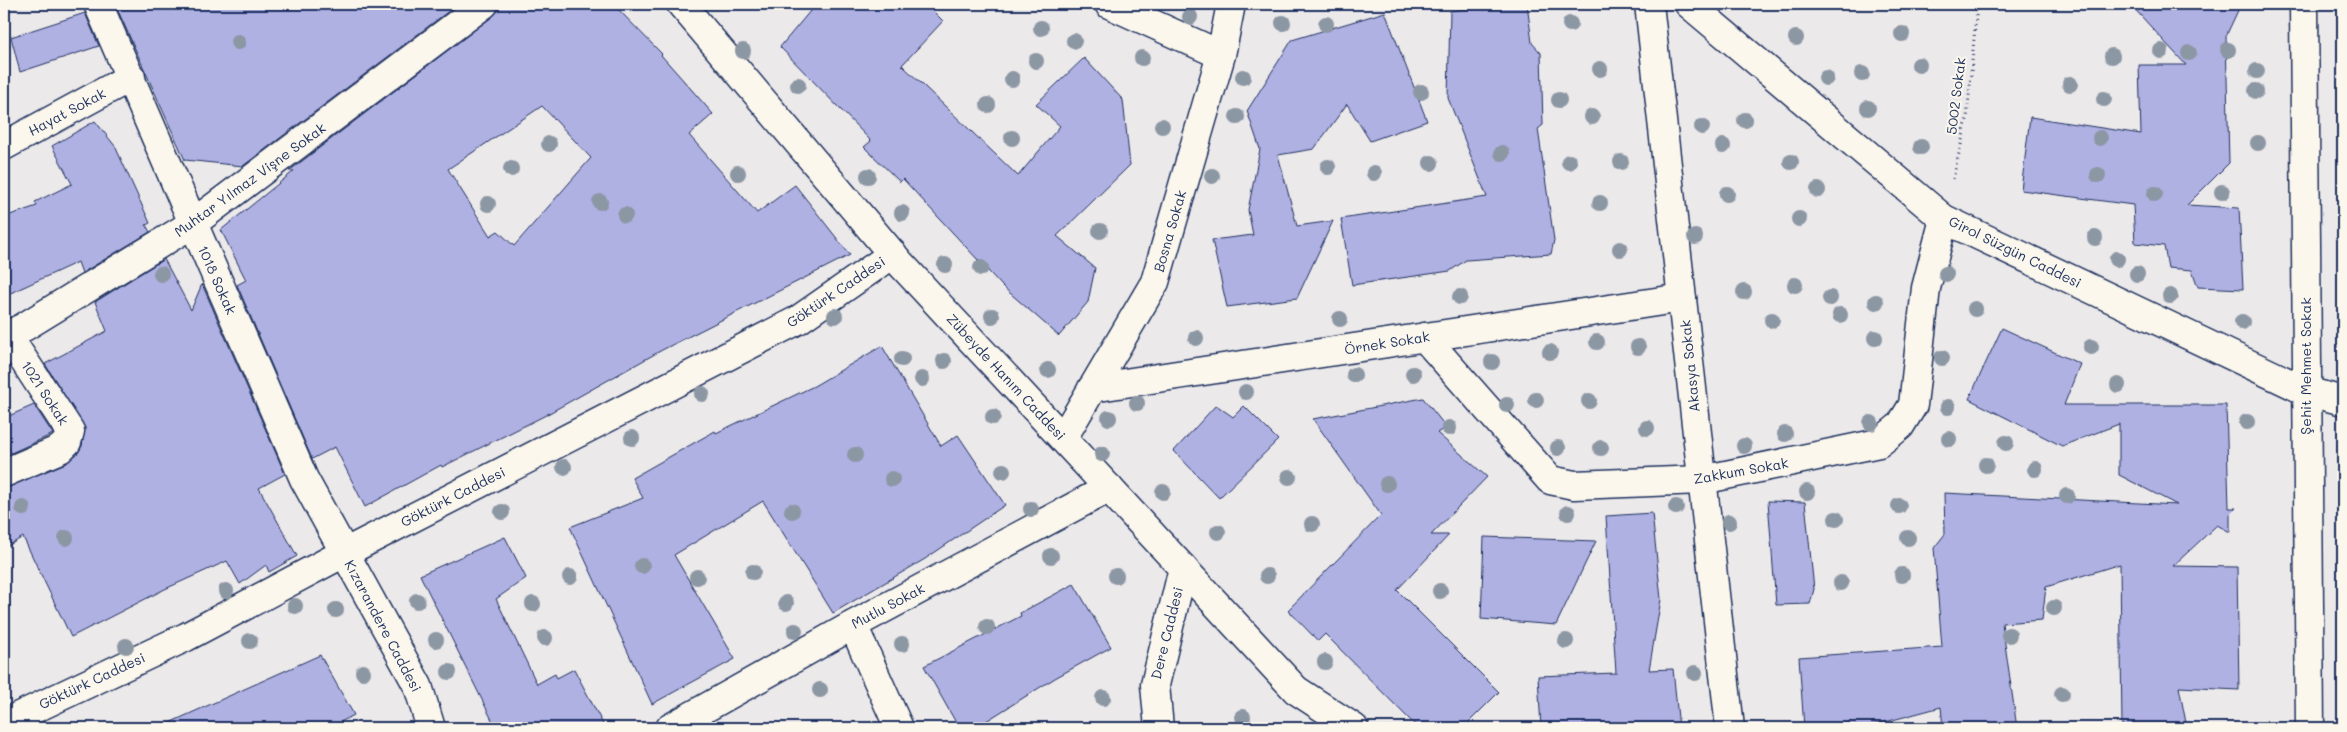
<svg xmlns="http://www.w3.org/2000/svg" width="2347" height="732" viewBox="0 0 2347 732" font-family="Mali,sans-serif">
	<rect width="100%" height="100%" fill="#ece9ea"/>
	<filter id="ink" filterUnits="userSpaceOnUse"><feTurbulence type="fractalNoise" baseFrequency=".02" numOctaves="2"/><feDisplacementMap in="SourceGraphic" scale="10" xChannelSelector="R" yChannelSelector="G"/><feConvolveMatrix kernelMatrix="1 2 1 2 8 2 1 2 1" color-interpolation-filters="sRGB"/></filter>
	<g filter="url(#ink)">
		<path fill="#b0b1e3" stroke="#1b2f5e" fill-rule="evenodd" d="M115,4H458L243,166L185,160Z
			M499,4H613L662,54L661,55L713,114L689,135L757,213L795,185L850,255L662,350L544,416L442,467L441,465L365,507L335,447L312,459L237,285L246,280L221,230L294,171H289L493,16L498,11ZM542,106L591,158L514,246L498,231L490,236L448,169Z
			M816,4H926L943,21L902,65L1018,176L1060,126L1036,104L1084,58L1123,100L1130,165L1057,236L1095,268L1088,302L1059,336L1003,287L903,179L900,182L864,147L871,141L780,47Z
			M1507,4H1527L1532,43L1541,53L1543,125L1538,129L1554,240L1551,254L1466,260L1450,271L1352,285L1341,219L1487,197L1448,98L1450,11Z
			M2130,4H2241L2226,36L2229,163L2187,205L2239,208L2243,289L2198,287L2192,270L2168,268L2164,246L2135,243L2133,205L2021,190L2030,117L2141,134L2139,65H2186Z
			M1385,12L1427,121L1370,141L1347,104L1314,149L1278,155L1297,226L1333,221L1297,298L1227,307L1212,240L1253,235L1248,210L1260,149L1247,111L1292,40Z
			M85,13L99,46L20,72L11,37Z
			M95,121L115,146L150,223L146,225L150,232L82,273L78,262L4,296V217L37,206L35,202L72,184L52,146Z
			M164,259L191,310L202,284L285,474L259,488L297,556L269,572L266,565L240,584L227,561L165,589L71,637L23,537L4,548V488L66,463L78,453L82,446L85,428L45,364L107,331L95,302Z
			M2002,328L2080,364L2064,405H2226L2229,508H2236L2230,514V532L2217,525L2173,566L2237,567L2239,690L2179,687L2187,728H2122L2120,564L2046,587L2042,620L2002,623L2017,728H1943L1941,707L1863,728H1804L1799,657L1942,647L1934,548L1945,534L1944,493L2177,505L2119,475V424L2062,446L1969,399Z
			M882,346L941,446L958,435L1005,505L925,559L833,613L763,501L674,555L735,659L652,704L570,527L643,498L632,478L715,431L716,433L814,386Z
			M1423,398L1446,427L1437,433L1487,477L1431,535H1449L1397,590L1499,692L1463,728H1418L1325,634L1318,641L1288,610L1381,515L1313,419Z
			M34,405L53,434L11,453L4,437V418Z
			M1216,405L1233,417L1244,406L1278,440L1219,498L1174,451Z
			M1768,501L1805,502L1814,589L1810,604L1776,605Z
			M1652,513L1661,599L1649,670L1673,669L1679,728H1541L1538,676L1616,673L1606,516Z
			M505,537L526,578L496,599L537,684L555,674L557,678L574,669L605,728H496L420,575Z
			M1484,537L1596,541L1556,625L1481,619Z
			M1074,584L1111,647L1055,678L975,728H959L924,666L1021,616L1020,613Z
			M320,655L354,715L329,728H158Z"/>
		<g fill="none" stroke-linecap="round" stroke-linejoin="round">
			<defs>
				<path id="minor" d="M98,4L304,479L418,686L431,728
					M1109,4L1221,55
					M1689,4L1944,219L2306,391L2343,401
					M2304,4L2310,728
					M4,146L131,77
					M4,337L24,327L192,224L484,4
					M1424,337L1550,480L1574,485L1702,480L1879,443L1900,426L1913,405L1926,288L1944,219
					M1092,388L1682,298
					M1063,438L1155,282L1221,55L1231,4
					M4,473L60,449L67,442L70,431L8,336
					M853,625L899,728
					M4,725L17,717L186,637L344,553L798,320L893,254
					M670,728L853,625L1109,488
					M1159,728L1155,685L1183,568"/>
				<path id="tertiary" d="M1649,4L1730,728"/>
				<path id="secondary" d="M681,4L900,263L1296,690L1354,728"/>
			</defs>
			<use href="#minor" stroke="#1b2f5e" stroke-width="31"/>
			<use href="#tertiary" stroke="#1b2f5e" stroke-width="31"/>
			<use href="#secondary" stroke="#1b2f5e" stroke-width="31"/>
			<path stroke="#1b2f5e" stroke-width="3" stroke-dasharray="1 4" stroke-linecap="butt" d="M4,9L23,4
				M1953,179L1967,119L1977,4"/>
			<use href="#minor" stroke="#fbf7ec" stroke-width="28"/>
			<use href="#tertiary" stroke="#fbf7ec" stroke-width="28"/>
			<use href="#secondary" stroke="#fbf7ec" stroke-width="28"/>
		</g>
		<g fill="#8c97a4">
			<circle cx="1190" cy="17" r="8"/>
			<circle cx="1283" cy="23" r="8"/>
			<circle cx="1326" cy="24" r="8"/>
			<circle cx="1570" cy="24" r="8"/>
			<circle cx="1041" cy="28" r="8"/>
			<circle cx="1902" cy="34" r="8"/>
			<circle cx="1796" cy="38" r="8"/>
			<circle cx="1074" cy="41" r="8"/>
			<circle cx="238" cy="42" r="8"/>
			<circle cx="2228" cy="50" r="8"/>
			<circle cx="743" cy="51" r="8"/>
			<circle cx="2161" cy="51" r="8"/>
			<circle cx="2189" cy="53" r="8"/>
			<circle cx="2112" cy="56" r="8"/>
			<circle cx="1142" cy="58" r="8"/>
			<circle cx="1036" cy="61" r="8"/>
			<circle cx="1919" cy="65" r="8"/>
			<circle cx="1600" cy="69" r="8"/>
			<circle cx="2257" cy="71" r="8"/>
			<circle cx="1862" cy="74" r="8"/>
			<circle cx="1243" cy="77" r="8"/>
			<circle cx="1826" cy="78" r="8"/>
			<circle cx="1012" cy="79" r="8"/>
			<circle cx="2070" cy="84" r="8"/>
			<circle cx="798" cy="85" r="8"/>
			<circle cx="2256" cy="91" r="8"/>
			<circle cx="1421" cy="92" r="8"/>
			<circle cx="2104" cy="99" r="8"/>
			<circle cx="1559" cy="100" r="8"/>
			<circle cx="988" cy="105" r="8"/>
			<circle cx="1868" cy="108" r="8"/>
			<circle cx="1237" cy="117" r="8"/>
			<circle cx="1592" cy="117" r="8"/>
			<circle cx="1745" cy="120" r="8"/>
			<circle cx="1162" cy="126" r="8"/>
			<circle cx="1702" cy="127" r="8"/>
			<circle cx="1012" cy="138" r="8"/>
			<circle cx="2100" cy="138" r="8"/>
			<circle cx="2258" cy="143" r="8"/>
			<circle cx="549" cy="144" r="8"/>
			<circle cx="1723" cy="146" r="8"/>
			<circle cx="1921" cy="147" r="8"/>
			<circle cx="1502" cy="153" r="8"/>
			<circle cx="1569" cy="162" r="8"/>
			<circle cx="1621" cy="162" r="8"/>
			<circle cx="1791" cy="162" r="8"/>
			<circle cx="1431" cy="163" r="8"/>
			<circle cx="1328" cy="167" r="8"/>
			<circle cx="511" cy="169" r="8"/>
			<circle cx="738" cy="173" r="8"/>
			<circle cx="1374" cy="173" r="8"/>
			<circle cx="2098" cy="175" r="8"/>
			<circle cx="868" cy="176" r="8"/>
			<circle cx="1212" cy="176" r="8"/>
			<circle cx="1818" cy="190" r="8"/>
			<circle cx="2222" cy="192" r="8"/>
			<circle cx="1727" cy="194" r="8"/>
			<circle cx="2155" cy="194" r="8"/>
			<circle cx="600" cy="202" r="8"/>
			<circle cx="1600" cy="203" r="8"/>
			<circle cx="488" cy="204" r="8"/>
			<circle cx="902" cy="213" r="8"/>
			<circle cx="625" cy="215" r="8"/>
			<circle cx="1799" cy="219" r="8"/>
			<circle cx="1100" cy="231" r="8"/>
			<circle cx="1695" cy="237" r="8"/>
			<circle cx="2095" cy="238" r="8"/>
			<circle cx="1620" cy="249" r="8"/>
			<circle cx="2117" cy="259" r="8"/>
			<circle cx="945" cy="265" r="8"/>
			<circle cx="981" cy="268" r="8"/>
			<circle cx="161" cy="274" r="8"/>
			<circle cx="1946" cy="274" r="8"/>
			<circle cx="2137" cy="274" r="8"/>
			<circle cx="1795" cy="285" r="8"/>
			<circle cx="1744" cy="292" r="8"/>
			<circle cx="2170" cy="296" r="8"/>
			<circle cx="1460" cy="297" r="8"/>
			<circle cx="1830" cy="298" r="8"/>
			<circle cx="1876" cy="302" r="8"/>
			<circle cx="1975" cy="309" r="8"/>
			<circle cx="1840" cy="315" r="8"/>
			<circle cx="835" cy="316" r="8"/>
			<circle cx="992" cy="316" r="8"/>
			<circle cx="1340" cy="319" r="8"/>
			<circle cx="1772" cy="320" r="8"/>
			<circle cx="2242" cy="322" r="8"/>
			<circle cx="1196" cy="338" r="8"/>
			<circle cx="1875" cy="338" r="8"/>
			<circle cx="1597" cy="342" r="8"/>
			<circle cx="1638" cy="347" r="8"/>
			<circle cx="2091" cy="347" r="8"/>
			<circle cx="1550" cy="352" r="8"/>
			<circle cx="1942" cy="358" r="8"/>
			<circle cx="902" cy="359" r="8"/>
			<circle cx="944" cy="361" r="8"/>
			<circle cx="1492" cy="362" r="8"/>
			<circle cx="1048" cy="370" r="8"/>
			<circle cx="1413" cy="374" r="8"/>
			<circle cx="1354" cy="375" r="8"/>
			<circle cx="922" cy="379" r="8"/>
			<circle cx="2118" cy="385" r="8"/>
			<circle cx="1246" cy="392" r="8"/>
			<circle cx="702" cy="394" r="8"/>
			<circle cx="1536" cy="400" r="8"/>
			<circle cx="1589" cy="401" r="8"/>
			<circle cx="1137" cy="403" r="8"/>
			<circle cx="1507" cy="405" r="8"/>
			<circle cx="1948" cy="407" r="8"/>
			<circle cx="993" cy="417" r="8"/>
			<circle cx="1109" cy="418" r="8"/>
			<circle cx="2247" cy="422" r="8"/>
			<circle cx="1871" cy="423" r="8"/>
			<circle cx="1449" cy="428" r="8"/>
			<circle cx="1647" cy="428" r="8"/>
			<circle cx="1785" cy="434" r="8"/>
			<circle cx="632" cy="438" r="8"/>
			<circle cx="1949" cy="439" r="8"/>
			<circle cx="2006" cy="443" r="8"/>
			<circle cx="1744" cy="446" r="8"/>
			<circle cx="1558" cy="448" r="8"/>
			<circle cx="1601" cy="448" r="8"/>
			<circle cx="1102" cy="454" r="8"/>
			<circle cx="855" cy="455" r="8"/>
			<circle cx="1986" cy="465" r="8"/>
			<circle cx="564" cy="467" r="8"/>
			<circle cx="2035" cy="469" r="8"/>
			<circle cx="1003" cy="471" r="8"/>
			<circle cx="1289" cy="477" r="8"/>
			<circle cx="892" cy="479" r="8"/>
			<circle cx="1387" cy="484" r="8"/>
			<circle cx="1163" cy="492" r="8"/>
			<circle cx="1807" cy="492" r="8"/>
			<circle cx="2067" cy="496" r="8"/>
			<circle cx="1899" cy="506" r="8"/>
			<circle cx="1676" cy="507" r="8"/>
			<circle cx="23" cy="508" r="8"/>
			<circle cx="1031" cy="509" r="8"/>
			<circle cx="792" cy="511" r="8"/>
			<circle cx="502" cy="512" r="8"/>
			<circle cx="1568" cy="513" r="8"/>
			<circle cx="1836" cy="519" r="8"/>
			<circle cx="1729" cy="522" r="8"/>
			<circle cx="1312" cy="524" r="8"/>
			<circle cx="1218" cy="532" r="8"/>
			<circle cx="66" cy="538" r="8"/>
			<circle cx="1908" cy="538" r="8"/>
			<circle cx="1051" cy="556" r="8"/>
			<circle cx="642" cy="566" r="8"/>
			<circle cx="753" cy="572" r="8"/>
			<circle cx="1902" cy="575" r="8"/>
			<circle cx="1116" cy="576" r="8"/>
			<circle cx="1267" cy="576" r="8"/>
			<circle cx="570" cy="577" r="8"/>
			<circle cx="697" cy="577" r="8"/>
			<circle cx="1841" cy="583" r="8"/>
			<circle cx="226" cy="591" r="8"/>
			<circle cx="1440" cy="591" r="8"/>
			<circle cx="417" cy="601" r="8"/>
			<circle cx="786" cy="603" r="8"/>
			<circle cx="533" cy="604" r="8"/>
			<circle cx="295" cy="606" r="8"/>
			<circle cx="2054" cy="608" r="8"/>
			<circle cx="336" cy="610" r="8"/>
			<circle cx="987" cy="627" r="8"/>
			<circle cx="795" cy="631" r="8"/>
			<circle cx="2009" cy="635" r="8"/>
			<circle cx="545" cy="638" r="8"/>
			<circle cx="436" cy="640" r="8"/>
			<circle cx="250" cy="641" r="8"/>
			<circle cx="1566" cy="641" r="8"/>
			<circle cx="902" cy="644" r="8"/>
			<circle cx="126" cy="646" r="8"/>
			<circle cx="1325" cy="662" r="8"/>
			<circle cx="363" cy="672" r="8"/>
			<circle cx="449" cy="672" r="8"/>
			<circle cx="1695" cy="673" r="8"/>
			<circle cx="820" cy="690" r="8"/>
			<circle cx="2062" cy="694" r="8"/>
			<circle cx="1103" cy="698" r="8"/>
			<circle cx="1243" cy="717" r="8"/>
		</g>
	</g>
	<g text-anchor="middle" stroke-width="4" stroke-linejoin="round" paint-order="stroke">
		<g font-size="14" fill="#1b2f5e" stroke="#fbf7ec">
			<text transform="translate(1956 96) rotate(-83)" y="5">5002 Sokak</text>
			<text transform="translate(67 112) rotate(-28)" y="5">Hayat Sokak</text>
			<text transform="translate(250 180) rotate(-36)" y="5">Muhtar Yılmaz Vişne Sokak</text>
			<text transform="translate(1170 231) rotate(-74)" y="5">Bosna Sokak</text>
			<text transform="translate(2015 252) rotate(26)" y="5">Girol Süzgün Caddesi</text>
			<text transform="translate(217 280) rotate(66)" y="5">1018 Sokak</text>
			<text transform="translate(836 292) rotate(-34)" y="5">Göktürk Caddesi</text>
			<text transform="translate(1387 343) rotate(-9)" y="5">Örnek Sokak</text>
			<text transform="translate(1690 366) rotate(-96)" y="5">Akasya Sokak</text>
			<text transform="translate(2306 366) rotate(-90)" y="5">Şehit Mehmet Sokak</text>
			<text transform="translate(1006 377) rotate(47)" y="5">Zübeyde Hanım Caddesi</text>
			<text transform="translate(45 393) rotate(57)" y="5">1021 Sokak</text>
			<text transform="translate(1741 471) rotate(-10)" y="5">Zakkum Sokak</text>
			<text transform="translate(453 497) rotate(-27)" y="5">Göktürk Caddesi</text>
			<text transform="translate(888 606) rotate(-28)" y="5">Mutlu Sokak</text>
			<text transform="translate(383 626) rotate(62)" y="5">Kızarandere Caddesi</text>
			<text transform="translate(1167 633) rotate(-76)" y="5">Dere Caddesi</text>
			<text transform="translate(92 681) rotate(-25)" y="5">Göktürk Caddesi</text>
		</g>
	</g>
	<rect width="2347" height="732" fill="none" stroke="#fbf7ec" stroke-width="20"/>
	<rect x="10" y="10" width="2327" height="712" fill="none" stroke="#1b2f5e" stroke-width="2" filter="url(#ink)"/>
</svg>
